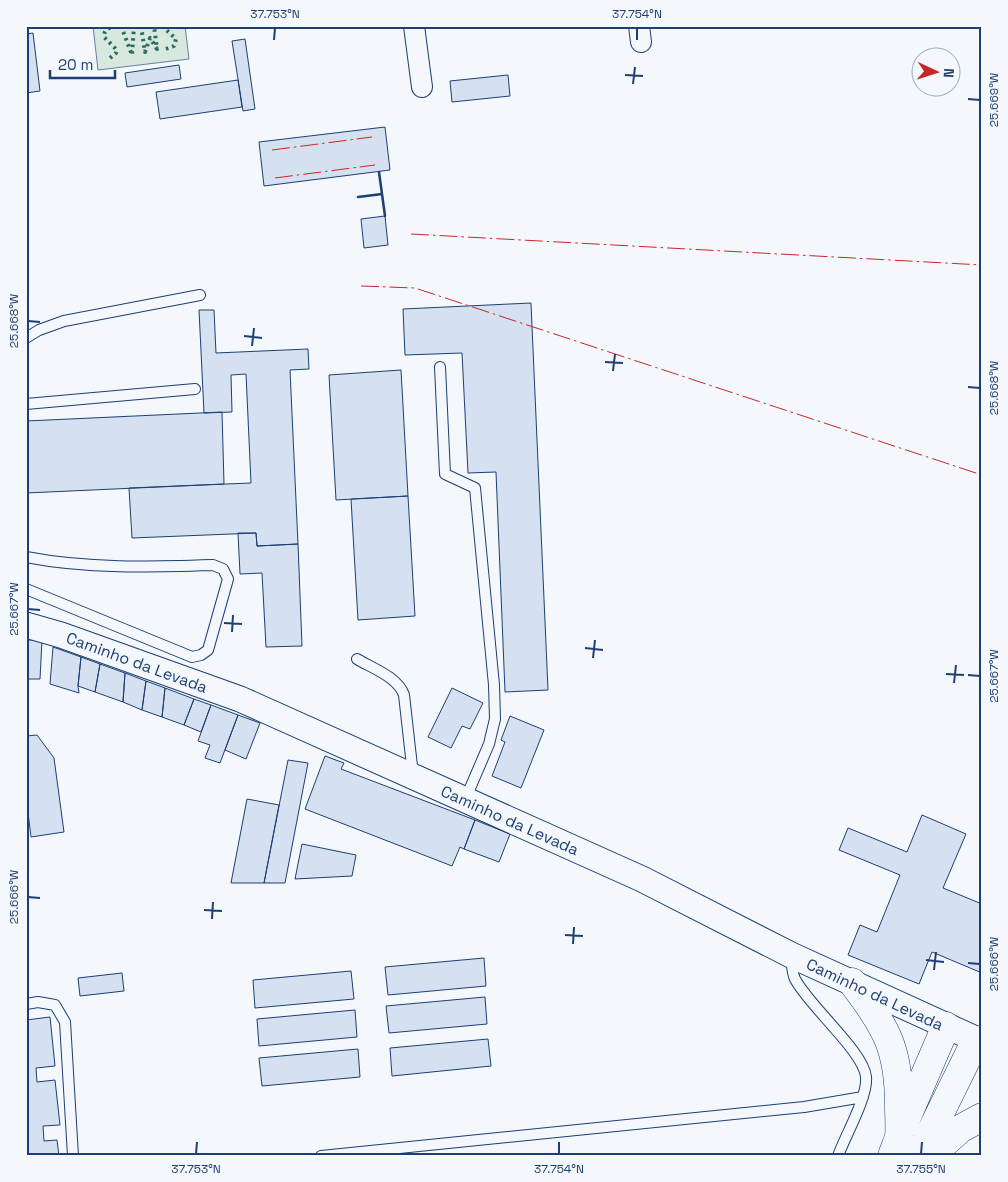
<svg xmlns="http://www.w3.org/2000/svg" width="1008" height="1182" viewBox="0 0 1008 1182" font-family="'Space Grotesk',sans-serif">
	<rect width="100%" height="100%" fill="#f4f7fb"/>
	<path fill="#d7e8df" stroke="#687fa3" d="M93,26H185L189,59L98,70Z"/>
	<path fill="#d5e0f0" stroke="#1d3f73" d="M33,33L40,91L26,93V34Z
		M245,39L255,109L243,111L232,41Z
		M179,65L181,79L127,87L125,73Z
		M508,75L510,96L452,102L450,81Z
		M238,80L242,107L160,119L156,92Z
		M385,127L390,170L264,186L259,142Z
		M385,216L388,245L364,248L361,219Z
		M531,303L548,690L505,692L496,472L468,473L462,353L405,355L403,309Z
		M199,310H214L216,353L308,349L309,369L290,370L298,544L257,546L256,533L132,538L129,488L251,483L246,374L231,375L232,412L204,413Z
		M401,370L408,496L336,500L329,375Z
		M222,412L224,484L26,493V421Z
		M408,496L415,616L358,620L351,499Z
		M238,533H256L257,546L298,544L302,646L266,647L262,573L240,574Z
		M26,640H42L40,679H26Z
		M53,647L81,657L78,686L79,693L50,684Z
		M81,657L100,664L95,692L78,686Z
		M100,664L125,673L123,702L95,692Z
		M125,673L146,681L142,710L123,702Z
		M146,681L165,688L162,717L142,710Z
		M165,688L194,699L184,725L162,717Z
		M452,688L483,703L470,729L462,726L451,748L428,737Z
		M194,699L211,705L201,732L184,725Z
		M211,705L238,715L220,763L205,758L210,745L198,741Z
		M238,715L260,723L246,759L225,750Z
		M510,716L544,730L521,788L492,776L505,742L501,740Z
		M37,735L54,758L64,832L31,837L26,796V736Z
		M325,756L344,763L341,769L475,820L464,849L460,847L452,866L305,809Z
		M288,760L308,763L285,883H264Z
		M247,799L279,805L264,883H231Z
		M922,815L966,834L943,888L982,904V973L932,952L919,984L848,955L860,925L877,932L900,875L839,850L848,828L907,852Z
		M475,820L510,834L499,862L464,849Z
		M302,844L356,855L352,876L295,879Z
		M484,958L486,986L388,995L385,967Z
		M351,971L354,999L255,1008L253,980Z
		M122,973L124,991L80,996L78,978Z
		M485,997L487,1024L389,1033L386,1006Z
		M355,1010L357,1037L259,1046L257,1019Z
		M50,1017L55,1066L36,1068L37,1082L55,1080L60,1125L43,1126L44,1141L57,1140L59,1156H26V1020Z
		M488,1039L491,1066L392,1076L390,1048Z
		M358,1049L360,1077L262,1086L259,1058Z"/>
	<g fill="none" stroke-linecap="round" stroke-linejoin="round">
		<defs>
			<path id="service" d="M26,338L39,330L64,321L200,295
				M440,367L445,474L475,488L494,685L495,719L489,744L465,800
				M26,404L195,389
				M26,557C88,569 150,567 213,565L223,569L228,579L208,650L201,655L192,657L26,589
				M357,659C372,668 398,677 404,695L413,775
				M791,957C792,964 792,973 795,979C809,1006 864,1052 866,1077C868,1097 845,1136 838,1156
				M26,1004L38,1002L55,1005L65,1022L73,1156
				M321,1156L804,1107L863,1097"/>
			<path id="minor" d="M414,26L422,87
				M639,26L641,42"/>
			<path id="tertiary" d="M26,625L61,635L240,699L642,879L791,955L982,1042"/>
			<path id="trunk" d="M852,982C886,1028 899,1047 899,1106C899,1116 900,1128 899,1137C897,1143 894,1150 892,1156
				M903,1126L946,1026
				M919,1156L976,1040
				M930,1156L960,1129L982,1117"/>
		</defs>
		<use href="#service" stroke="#1d3f73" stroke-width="12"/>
		<use href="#minor" stroke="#1d3f73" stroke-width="22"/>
		<use href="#tertiary" stroke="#1d3f73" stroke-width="27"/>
		<use href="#trunk" stroke="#1d3f73" stroke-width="29"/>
		<use href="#service" stroke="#f4f7fb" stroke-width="10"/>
		<use href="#minor" stroke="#f4f7fb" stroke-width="20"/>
		<use href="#tertiary" stroke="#f4f7fb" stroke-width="25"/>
		<use href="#trunk" stroke="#f4f7fb" stroke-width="28"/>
		<path stroke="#2c6c60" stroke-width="4" stroke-dasharray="2.5 4" stroke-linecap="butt" d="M121,26L132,55L134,26
			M141,26L145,52L150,38L157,49L154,26
			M162,26L176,39L174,46L166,49
			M110,58L116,53L117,50L104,37C104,30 107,29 114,26"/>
		<path stroke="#1d3f73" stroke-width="2.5" d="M379,172L385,216
			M358,197L382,194"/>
		<path stroke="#c62828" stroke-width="1" stroke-dasharray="18 4 2.5 4" stroke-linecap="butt" d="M272,150L372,137
			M275,178L375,165
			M411,234L982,265
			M361,286L415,288L982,475"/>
	</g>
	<path fill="none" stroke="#1d3f73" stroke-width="2" d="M274,40L275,28M637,40V28M625,75L643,76M633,84L635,67M968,99L980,100M28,321L40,322M244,336L262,338M252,346L254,328M605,362L623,363M613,371L615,354M968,387L980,388M28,609L40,610M224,623L242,624M232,632L233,615M585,648L603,650M593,658L595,640M946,674L964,675M968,675L980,676M954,683L956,665M28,897L40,898M204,910L222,911M212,919L213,902M565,935L583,936M573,944L574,927M926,960L944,962M968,963L980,964M934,970L936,952M196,1154L197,1142M559,1154V1142M921,1154L922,1142"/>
	<g text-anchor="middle" stroke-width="4" stroke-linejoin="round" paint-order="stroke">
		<g font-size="16" fill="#1d3f73" stroke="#f4f7fb">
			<text transform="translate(137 662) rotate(20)" y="6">Caminho da Levada</text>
			<text transform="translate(510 820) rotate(24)" y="6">Caminho da Levada</text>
			<text transform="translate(875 994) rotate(25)" y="6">Caminho da Levada</text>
		</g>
	</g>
	<rect width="1008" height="1182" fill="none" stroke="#f4f7fb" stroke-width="55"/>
	<g transform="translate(936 72) rotate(94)"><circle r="24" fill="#f4f7fb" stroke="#9eadc5"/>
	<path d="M0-4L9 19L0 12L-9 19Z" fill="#c62828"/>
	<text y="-8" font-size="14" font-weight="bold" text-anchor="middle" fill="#1d3f73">N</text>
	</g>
	<path d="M50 70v8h65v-8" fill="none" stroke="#1d3f73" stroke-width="2.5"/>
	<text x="58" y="70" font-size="15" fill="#1d3f73" stroke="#f4f7fb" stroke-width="4" paint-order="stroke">20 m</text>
	<rect x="28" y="28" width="952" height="1126" fill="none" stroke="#1d3f73" stroke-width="2"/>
	<g font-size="12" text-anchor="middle" fill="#1d3f73">
		<text x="275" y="18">37.753°N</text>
		<text x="637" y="18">37.754°N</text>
		<text transform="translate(994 100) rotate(-90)" y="4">25.669°W</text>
		<text transform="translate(14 321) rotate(-90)" y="4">25.668°W</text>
		<text transform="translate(994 388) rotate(-90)" y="4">25.668°W</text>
		<text transform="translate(14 609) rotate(-90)" y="4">25.667°W</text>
		<text transform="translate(994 676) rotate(-90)" y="4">25.667°W</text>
		<text transform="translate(14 897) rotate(-90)" y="4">25.666°W</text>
		<text transform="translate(994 964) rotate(-90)" y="4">25.666°W</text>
		<text x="196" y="1173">37.753°N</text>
		<text x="559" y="1173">37.754°N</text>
		<text x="921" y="1173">37.755°N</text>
	</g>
</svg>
